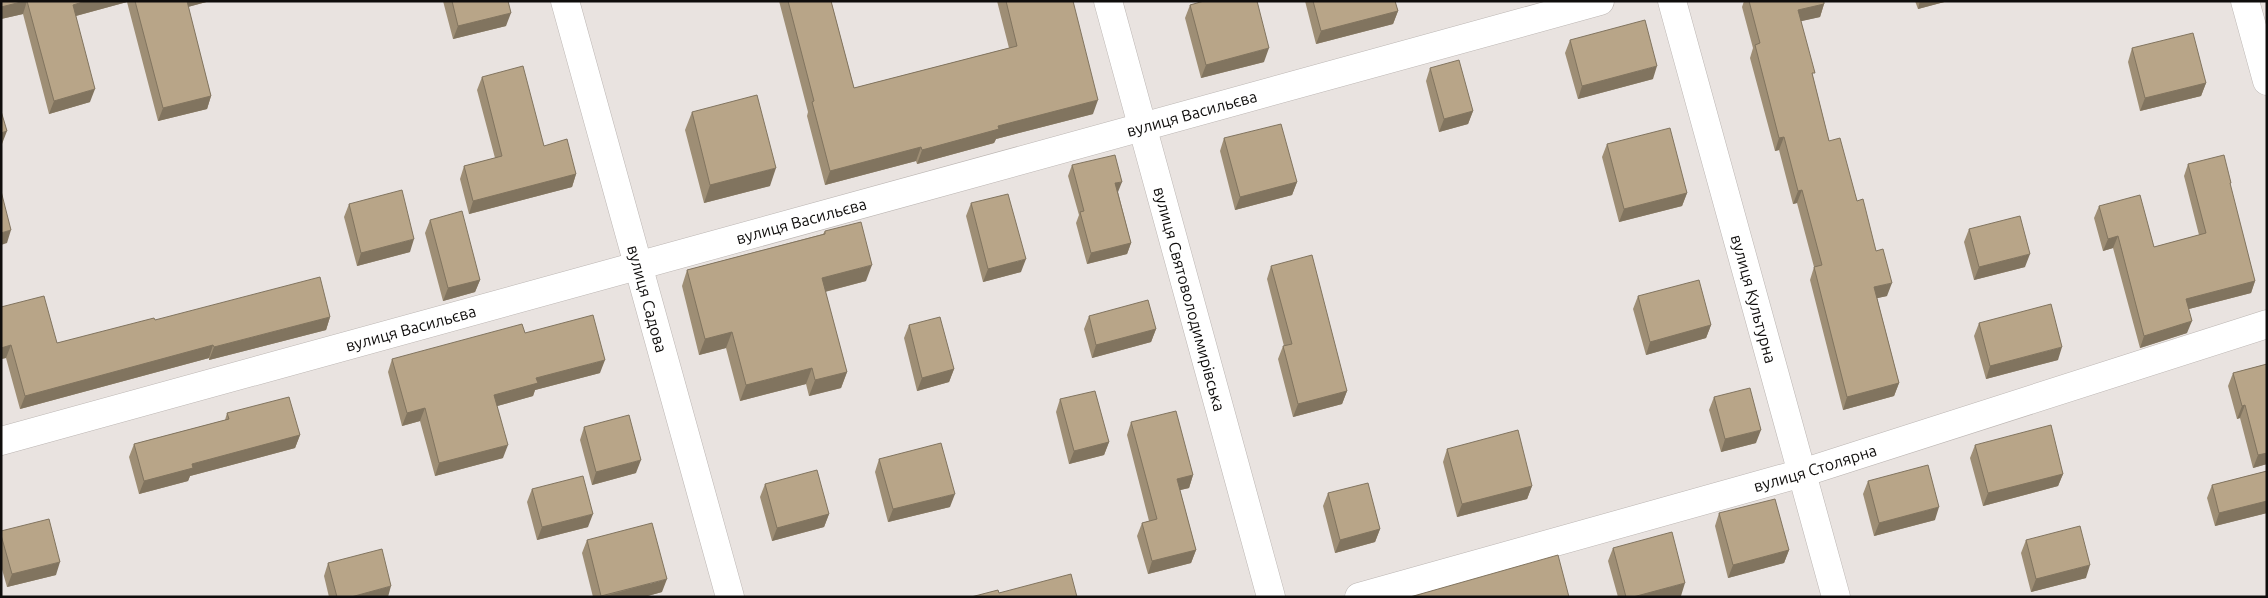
<svg xmlns="http://www.w3.org/2000/svg" width="2268" height="598" viewBox="0 0 2268 598" font-family="Ubuntu,sans-serif">
	<rect width="100%" height="100%" fill="#e9e3e0"/>
	<g fill="none" stroke-linecap="round" stroke-linejoin="round">
		<defs>
			<g id="minor">
				<path id="s1" d="M565,1L730,597"/>
				<path id="s2" d="M1108,1L1271,597"/>
				<path id="s3" d="M1672,1L1836,597"/>
				<path d="M2245,1L2267,81"/>
				<path id="s4" d="M1,441L1600,1"/>
				<path id="s5" d="M1359,597L1802,473L2267,324"/>
			</g>
		</defs>
		<use href="#minor" stroke="#bbb5b2" stroke-width="29"/>
		<use href="#minor" stroke="#fff" stroke-width="28"/>
	</g>
	<path fill="#9e8e75" d="M1,1H210L188,7L211,96L207,109L158,121L127,2L76,16L90,102L49,114L23,14L1,19Z
		M443,1H508L506,26L453,39Z
		M779,1H831L854,88L1009,48L997,1H1073L1093,114L996,139L994,143L917,164L916,161L825,185L807,116L808,112Z
		M1305,1H1395L1398,11L1393,24L1316,44Z
		M1744,1H1824V4L1820,17L1801,21L1813,77L1829,141L1857,201L1887,296L1877,298L1899,383L1894,396L1843,410L1810,280L1814,267L1797,203L1793,204L1779,150L1775,151L1750,58L1753,48L1742,7Z
		M1915,1H1948L1918,9Z
		M1190,5L1264,62L1201,78L1185,18Z
		M1570,40L1653,79L1578,99L1565,53Z
		M2132,48L2206,83L2201,96L2140,111L2128,62Z
		M1430,68L1473,111L1468,124L1439,132L1426,81Z
		M482,77L544,146L576,174L572,187L469,214L460,179L464,166L495,158L477,90Z
		M692,112L770,186L704,203L685,130Z
		M1224,138L1297,182L1292,195L1235,210L1220,151Z
		M1607,144L1687,193L1682,206L1619,222L1602,157Z
		M2188,164L2230,186L2255,281L2251,293L2189,309L2187,333L2140,348L2113,248L2103,251L2094,218L2099,206L2154,247L2199,235L2184,176Z
		M1072,165L1118,192L1131,243L1127,254L1087,264L1076,223L1079,215L1068,176Z
		M971,203L1021,272L983,282L966,216Z
		M349,204L410,252L357,266L344,217Z
		M430,220L480,280L475,292L443,301L425,233Z
		M1969,229L2025,267L1974,280L1964,242Z
		M825,231L866,281L825,292L847,372L841,388L809,396L806,384L740,401L726,348L699,355L682,286L687,270L823,234Z
		M1271,266L1347,391L1342,404L1293,417L1278,359L1283,346H1284L1267,279Z
		M1638,296L1711,325L1706,338L1646,355L1633,309Z
		M1,307L57,343L155,320L330,317L326,330L209,360V358L20,409L6,358L1,359Z
		M1089,316L1156,329L1151,342L1092,358L1084,329Z
		M1979,323L2058,360L1986,379L1974,336Z
		M909,325L954,369L949,382L917,391L904,338Z
		M525,333L600,373L535,390L533,396L497,406L503,458L435,476L420,421L402,426L388,372L392,359Z
		M2267,364V464L2253,468L2240,418L2237,419L2228,386L2233,373Z
		M1714,397L1756,443L1721,452L1709,410Z
		M1060,399L1109,442L1104,455L1069,464L1056,412Z
		M227,413L300,435L295,448L190,476L188,481L139,494L129,457L134,444L225,420Z
		M1131,422L1193,475L1189,488L1180,490L1196,550L1191,563L1148,574L1137,536L1142,523L1149,521L1127,435Z
		M584,427L636,473L592,485L580,440Z
		M1975,445L2063,474L2058,486L1983,506L1970,458Z
		M1447,449L1532,486L1527,499L1457,517L1443,462Z
		M879,459L950,507L888,522L875,472Z
		M2267,471V513L2215,526L2207,498L2212,485Z
		M1868,481L1935,520L1874,536L1863,494Z
		M765,484L829,514L824,527L772,541L760,497Z
		M532,489L588,527L537,540L527,502Z
		M1328,493L1380,529L1375,542L1335,553L1323,506Z
		M1719,513L1789,550L1784,563L1728,578L1715,526Z
		M1,531L56,575L7,587L1,566Z
		M587,540L662,592L644,597H593L582,553Z
		M2026,540L2086,578L2031,592L2021,553Z
		M1613,548L1681,596L1618,597L1608,561Z
		M328,563L388,597H329L324,576Z"/>
	<path fill="#81745f" d="M25,1H27L23,14L1,19V7Z
		M86,1H127V2L68,18L73,5Z
		M183,1H210L180,9Z
		M1920,1H1948L1918,9Z
		M1824,4L1820,17L1793,23L1798,10Z
		M1398,11L1393,24L1316,44L1321,31Z
		M511,13L506,26L453,39L458,26Z
		M1269,48L1264,62L1201,78L1206,65Z
		M1657,66L1653,79L1578,99L1582,86Z
		M2206,83L2201,96L2140,111L2145,98Z
		M95,89L90,102L49,114L54,101Z
		M211,96L207,109L158,121L163,108Z
		M1098,100L1093,114L996,139L994,143L917,164L922,150L998,126Z
		M1473,111L1468,124L1439,132L1444,119Z
		M7,131L2,144L1,145V133Z
		M1784,137L1779,150L1775,151L1779,138Z
		M921,147L916,161L825,185L830,171Z
		M776,168L770,186L704,203L710,185Z
		M576,174L572,187L469,214L473,201Z
		M1122,182L1118,192L1111,194L1115,183Z
		M1297,182L1292,195L1235,210L1240,197Z
		M1802,190L1797,203L1793,204L1798,191Z
		M1687,193L1682,206L1619,222L1624,209Z
		M11,230L7,243L1,245V233Z
		M2118,236L2113,248L2103,251L2108,239Z
		M414,239L410,252L357,266L361,253Z
		M1131,243L1127,254L1087,264L1091,253Z
		M2030,254L2025,267L1974,280L1979,267Z
		M1026,259L1021,272L983,282L988,269Z
		M872,265L866,281L816,294L822,278Z
		M480,280L475,292L443,301L448,288Z
		M2255,281L2251,293L2181,311L2186,299Z
		M1892,283L1887,296L1869,300L1874,287Z
		M330,317L326,330L209,360L214,347Z
		M2192,321L2187,333L2140,348L2144,336Z
		M1711,325L1706,338L1646,355L1650,342Z
		M1156,329L1151,342L1092,358L1096,345Z
		M732,332L726,348L699,355L705,339Z
		M11,345L6,358L1,359V348Z
		M213,345L209,358L20,409L25,396Z
		M2062,347L2058,360L1986,379L1990,366Z
		M605,360L600,373L535,390L533,396L490,408L494,395L536,378Z
		M812,368L806,384L740,401L746,385Z
		M954,369L949,382L917,391L922,378Z
		M847,372L841,388L809,396L815,380Z
		M1899,383L1894,396L1843,410L1847,397Z
		M1347,391L1342,404L1293,417L1298,404Z
		M2245,405L2240,418L2237,419L2242,406Z
		M425,408L420,421L402,426L407,413Z
		M1761,430L1756,443L1721,452L1725,439Z
		M300,435L295,448L190,476L188,481L139,494L144,481L192,464Z
		M1109,442L1104,455L1069,464L1074,451Z
		M508,445L503,458L435,476L439,463Z
		M2267,453V464L2253,468L2258,455Z
		M641,460L636,473L592,485L596,472Z
		M2063,474L2058,486L1983,506L1988,493Z
		M1193,475L1189,488L1172,492L1177,479Z
		M1532,486L1527,499L1457,517L1462,504Z
		M955,494L950,507L888,522L893,509Z
		M2267,501V513L2215,526L2219,513Z
		M1939,507L1935,520L1874,536L1879,523Z
		M593,514L588,527L537,540L542,527Z
		M829,514L824,527L772,541L777,528Z
		M1380,529L1375,542L1335,553L1340,540Z
		M1196,550L1191,563L1148,574L1152,561Z
		M1789,550L1784,563L1728,578L1733,565Z
		M60,562L56,575L7,587L12,574Z
		M2090,565L2086,578L2031,592L2036,579Z
		M667,579L662,592L644,597H601Z
		M1685,583L1681,596L1679,597H1633Z
		M391,586L388,597H351Z"/>
	<path fill="#b8a588" stroke="#81745f" d="M1,1H25L1,7Z
		M27,1H86L73,5L95,89L54,101Z
		M135,1H187L211,96L163,108Z
		M452,1H508L511,13L458,26Z
		M788,1H831L854,88L1017,46L1006,1H1073L1098,100L998,126L999,129L922,150L921,147L830,171L812,102L814,101Z
		M1204,1H1257L1269,48L1206,65L1190,5Z
		M1313,1H1395L1398,11L1321,31Z
		M1749,1H1824V4L1798,10L1815,73H1812L1829,141L1840,138L1857,201L1863,199L1876,251L1883,249L1892,283L1874,287L1899,383L1847,397L1814,267L1822,265L1802,190L1798,191L1784,137L1779,138L1755,45L1760,43Z
		M1645,20L1657,66L1582,86L1570,40Z
		M2193,33L2206,83L2145,98L2132,48Z
		M1459,60L1473,111L1444,119L1430,68Z
		M523,66L544,146L567,139L576,174L473,201L464,166L502,156L482,77Z
		M757,95L776,168L710,185L692,112Z
		M1,111L7,131L1,133Z
		M1281,124L1297,182L1240,197L1224,138Z
		M1670,128L1687,193L1624,209L1607,144Z
		M1115,155L1122,182L1115,183L1131,243L1091,253L1080,212L1084,211L1072,165Z
		M2224,155L2231,183H2230L2255,281L2186,299L2192,321L2144,336L2118,236L2108,239L2099,206L2140,195L2154,247L2206,233L2188,164Z
		M402,190L414,239L361,253L349,204Z
		M1,191L11,230L1,233Z
		M1008,194L1026,259L988,269L971,203Z
		M462,211L480,280L448,288L430,220Z
		M2020,216L2030,254L1979,267L1969,229Z
		M861,222L872,265L822,278L847,372L815,380L812,368L746,385L732,332L705,339L687,270L825,234V231Z
		M1312,255L1347,391L1298,404L1283,346L1292,344L1271,266Z
		M320,277L330,317L214,347L213,345L25,396L11,345L1,348V307L44,296L57,343L154,318L155,320Z
		M1699,280L1711,325L1650,342L1638,296Z
		M1148,300L1156,329L1096,345L1089,316Z
		M2051,304L2062,347L1990,366L1979,323Z
		M593,315L605,360L536,378L538,383L494,395L508,445L439,463L425,408L407,413L392,359L522,324L525,333Z
		M940,317L954,369L922,378L909,325Z
		M2267,364V453L2258,455L2245,405L2242,406L2233,373Z
		M1750,388L1761,430L1725,439L1714,397Z
		M1095,391L1109,442L1074,451L1060,399Z
		M289,397L300,435L192,464L193,468L144,481L134,444L229,419L227,413Z
		M1176,411L1193,475L1177,479L1196,550L1152,561L1142,523L1157,519L1131,422Z
		M629,415L641,460L596,472L584,427Z
		M2051,425L2063,474L1988,493L1975,445Z
		M1518,430L1532,486L1462,504L1447,449Z
		M941,443L955,494L893,509L879,459Z
		M1928,465L1939,507L1879,523L1868,481Z
		M817,470L829,514L777,528L765,484Z
		M2267,471V501L2219,513L2212,485Z
		M583,476L593,514L542,527L532,489Z
		M1368,483L1380,529L1340,540L1328,493Z
		M1775,499L1789,550L1733,565L1719,513Z
		M49,519L60,562L12,574L1,535V531Z
		M652,523L667,579L601,596L587,540Z
		M2080,526L2090,565L2036,579L2026,540Z
		M1672,532L1685,583L1633,597H1626L1613,548Z
		M382,549L391,586L351,597H337L328,563Z
		M1558,555L1569,597H1410Z
		M1071,574L1077,597H971L998,590L999,593Z"/>
	<g text-anchor="middle" stroke-width="4" stroke-linejoin="round" paint-order="stroke">
		<g font-size="16" fill="#0f0d0c" stroke="#f6f0ed">
			<text dy="6" stroke="none"><textPath href="#s4" startOffset="1235">вулиця Васильєва</textPath></text>
			<text dy="6" stroke="none"><textPath href="#s4" startOffset="830">вулиця Васильєва</textPath></text>
			<text dy="6" stroke="none"><textPath href="#s1" startOffset="309">вулиця Садова</textPath></text>
			<text dy="6" stroke="none"><textPath href="#s2" startOffset="309">вулиця Святоволодимирівська</textPath></text>
			<text dy="6" stroke="none"><textPath href="#s3" startOffset="309">вулиця Культурна</textPath></text>
			<text dy="6" stroke="none"><textPath href="#s4" startOffset="425">вулиця Васильєва</textPath></text>
			<text dy="6" stroke="none"><textPath href="#s5" startOffset="474">вулиця Столярна</textPath></text>
		</g>
	</g>
	<rect width="2268" height="598" fill="none" stroke="#0f0d0c" stroke-width="5"/>
</svg>
